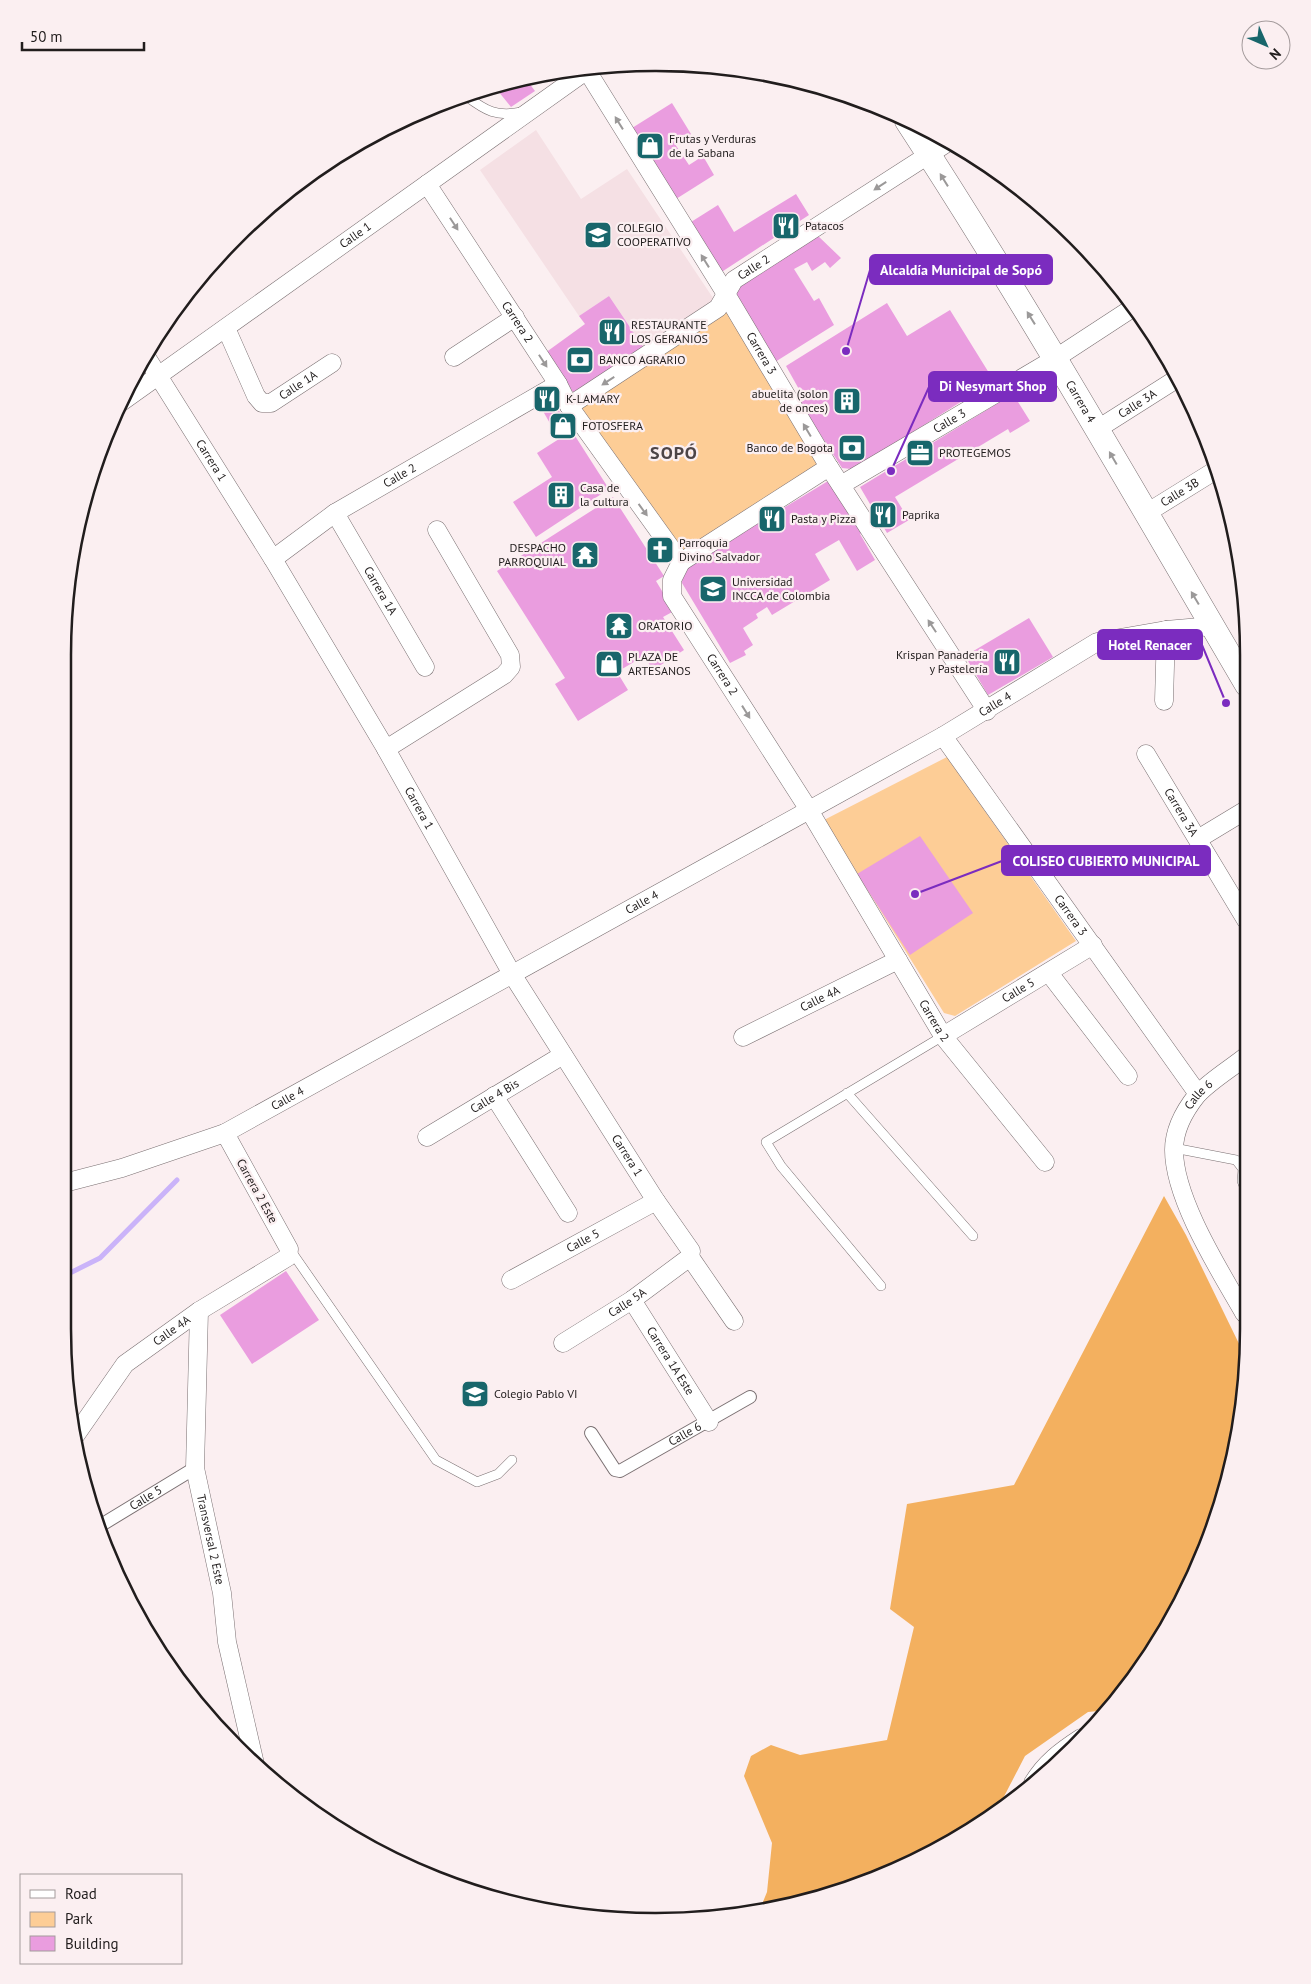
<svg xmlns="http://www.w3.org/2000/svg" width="1311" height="1984" viewBox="0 0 1311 1984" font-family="'PT Sans',sans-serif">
	<rect width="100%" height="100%" fill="#fbeff1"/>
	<path fill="#f5e0e4" d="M536,130L581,199L627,169L715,301L644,348L609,296L579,316L480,170Z"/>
	<path fill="#fdcd96" d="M726,294L829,467L681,562L569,406Z
		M947,757L1076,941L955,1016L944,1013L824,820Z"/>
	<path fill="#f3b05f" d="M1164,1196L1186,1235L1244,1354L1243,1406L1217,1519L1187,1591L1108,1710L1088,1712L1025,1756L996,1812L952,1842L809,1901L760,1909L767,1892L772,1843L744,1776L751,1756L771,1745L800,1755L887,1740L914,1627L890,1609L907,1504L1014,1485Z"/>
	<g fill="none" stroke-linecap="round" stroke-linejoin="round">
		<path stroke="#cab3f9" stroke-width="5" d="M68,1274L100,1258L177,1180"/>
	</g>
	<path fill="#ea9ddf" d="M526,79L535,91L511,107L494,86Z
		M672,103L691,134L675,144L689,165L703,156L714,175L676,199L632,128Z
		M796,194L809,215L720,273L691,222L718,205L734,232Z
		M816,234L841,258L830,268L825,262L812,271L807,262L794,269L814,301L819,298L834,325L775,362L731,291Z
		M609,296L644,348L575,395L545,353L585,324L579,316Z
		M887,303L907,336L950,310L994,381L878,454L851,469L842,468L800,403L805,400L786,366Z
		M547,392L609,489L536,537L513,502L552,477L537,453L559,439L536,399Z
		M1013,394L1030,421L1010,433L1008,429L895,497L909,520L887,533L860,487Z
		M833,478L865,532L860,534L875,560L857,571L839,540L815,554L830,580L772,615L767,607L756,614L758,618L743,628L753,645L744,651L746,655L730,663L682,583L683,569Z
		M613,497L664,576L656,581L674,611L663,617L684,650L653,670L644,656L617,672L628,690L578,721L555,684L565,678L497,571Z
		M1029,618L1053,657L988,695L965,656Z
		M920,836L973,913L910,955L857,874Z
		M286,1271L319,1320L252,1364L220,1315Z"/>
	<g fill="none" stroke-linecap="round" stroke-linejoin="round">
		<defs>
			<path id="service" d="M466,96C486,111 496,117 522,112
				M847,1093L973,1236
				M1174,1148L1236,1160L1243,1169L1242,1181L1244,1186
				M291,1251L436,1460L477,1482L498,1474L512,1460
				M881,1286L781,1166L766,1142L943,1036"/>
			<g id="pedestrian">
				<path id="s1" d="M591,1433L615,1470L620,1471L750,1397"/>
				<path id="s2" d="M98,1527L195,1468"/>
			</g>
			<g id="minor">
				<path id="s3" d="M586,69L726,294L829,467L987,711"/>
				<path id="s4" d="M427,184L558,384L569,406L681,562L672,580V596L809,810L943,1036L1045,1162"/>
				<path id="s5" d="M226,328L256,396L262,403H271L332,363"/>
				<path d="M454,357L515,317"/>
				<path id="s6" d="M147,358L273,559L386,749L512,974L656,1201L691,1251L690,1257"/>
				<path id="s7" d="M120,403L590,68"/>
				<path id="s8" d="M569,406L718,308L734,280L950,141"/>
				<path id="s9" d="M1096,430L1178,378"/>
				<path id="s10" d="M841,485L1056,358L1134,307"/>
				<path id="s11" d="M335,513L425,667"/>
				<path id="s12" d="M1145,514L1216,470"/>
				<path id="s13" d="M273,559L335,513L558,384"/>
				<path d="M681,562L829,467"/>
				<path d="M1164,701L1166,630"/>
				<path id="s14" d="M943,736L1198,1094"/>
				<path d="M386,749L504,675L511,667L510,655L437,530"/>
				<path id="s15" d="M1146,754L1246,920"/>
				<path d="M1198,839L1246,810"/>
				<path d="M1049,973L1128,1076"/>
				<path id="s16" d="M943,1036L1093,945"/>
				<path id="s17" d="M743,1037L898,960"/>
				<path d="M494,1096L568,1213"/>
				<path id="s18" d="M427,1137L563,1055"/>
				<path id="s19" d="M68,1182L122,1168L225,1133L943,736L1097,642L1166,630L1212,626"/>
				<path d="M690,1257L734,1321"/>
				<path id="s20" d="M511,1280L656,1201"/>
				<path id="s21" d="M632,1300L709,1422"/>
				<path id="s22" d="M199,1311L195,1468L222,1593L227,1642L255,1764"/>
				<path id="s23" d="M1244,1313C1220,1271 1174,1199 1174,1150C1174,1130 1185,1110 1197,1095C1210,1081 1230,1069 1245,1057"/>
				<path id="s24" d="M563,1343L632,1300L690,1257"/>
				<path id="s25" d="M75,1436L125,1364L199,1311L288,1257L289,1249L225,1133"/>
				<path d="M1033,1783C1045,1763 1061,1751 1081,1738"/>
			</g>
			<g id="secondary">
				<path id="s26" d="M907,121C1027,305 1136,496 1247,685"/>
			</g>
		</defs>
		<use href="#service" stroke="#7a7072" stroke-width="10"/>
		<use href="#pedestrian" stroke="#7a7072" stroke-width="14"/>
		<use href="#minor" stroke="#7a7072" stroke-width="19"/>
		<use href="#secondary" stroke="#7a7072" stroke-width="25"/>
		<use href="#service" stroke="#fff" stroke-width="9"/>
		<use href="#pedestrian" stroke="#fff" stroke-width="12"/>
		<use href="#minor" stroke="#fff" stroke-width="18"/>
		<use href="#secondary" stroke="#fff" stroke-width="24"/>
	</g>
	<defs><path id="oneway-solid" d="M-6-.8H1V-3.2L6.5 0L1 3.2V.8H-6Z" transform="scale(1.25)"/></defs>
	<g fill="#9b9999">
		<use href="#oneway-solid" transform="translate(619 123) rotate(-122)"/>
		<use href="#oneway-solid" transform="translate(944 180) rotate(-122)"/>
		<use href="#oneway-solid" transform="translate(880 186) rotate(147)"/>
		<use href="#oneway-solid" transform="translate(454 224) rotate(57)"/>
		<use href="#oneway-solid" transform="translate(705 261) rotate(-122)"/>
		<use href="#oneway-solid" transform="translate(1031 318) rotate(-122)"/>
		<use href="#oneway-solid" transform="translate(543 361) rotate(57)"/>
		<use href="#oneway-solid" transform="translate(608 381) rotate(147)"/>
		<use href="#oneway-solid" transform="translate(807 430) rotate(-121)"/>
		<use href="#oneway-solid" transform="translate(1113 458) rotate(-120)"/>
		<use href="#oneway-solid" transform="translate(643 510) rotate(54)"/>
		<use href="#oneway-solid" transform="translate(1195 598) rotate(-121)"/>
		<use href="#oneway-solid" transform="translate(932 626) rotate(-123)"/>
		<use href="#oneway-solid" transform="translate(746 712) rotate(58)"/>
	</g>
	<defs>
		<symbol id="shop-square" viewBox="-11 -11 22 22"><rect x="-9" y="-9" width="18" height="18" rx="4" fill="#18666b" stroke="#fbeff1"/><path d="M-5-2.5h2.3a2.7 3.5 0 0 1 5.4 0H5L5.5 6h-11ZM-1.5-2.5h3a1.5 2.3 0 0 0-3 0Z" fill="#fff"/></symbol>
		<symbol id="restaurant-square" viewBox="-11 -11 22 22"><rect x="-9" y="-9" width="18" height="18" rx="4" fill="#18666b" stroke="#fbeff1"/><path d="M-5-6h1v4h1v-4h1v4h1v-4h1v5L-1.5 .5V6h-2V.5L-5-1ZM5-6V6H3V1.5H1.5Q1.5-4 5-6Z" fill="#fff"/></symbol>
		<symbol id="school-square" viewBox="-11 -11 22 22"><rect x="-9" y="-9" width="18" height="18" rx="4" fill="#18666b" stroke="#fbeff1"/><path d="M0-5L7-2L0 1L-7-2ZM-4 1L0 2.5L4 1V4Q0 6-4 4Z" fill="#fff"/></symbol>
		<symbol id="bank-square" viewBox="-11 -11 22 22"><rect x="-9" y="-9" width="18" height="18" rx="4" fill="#18666b" stroke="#fbeff1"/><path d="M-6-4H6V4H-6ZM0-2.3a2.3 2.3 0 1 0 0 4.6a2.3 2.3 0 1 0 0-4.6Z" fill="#fff"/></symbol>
		<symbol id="building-square" viewBox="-11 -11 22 22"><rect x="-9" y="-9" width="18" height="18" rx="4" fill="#18666b" stroke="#fbeff1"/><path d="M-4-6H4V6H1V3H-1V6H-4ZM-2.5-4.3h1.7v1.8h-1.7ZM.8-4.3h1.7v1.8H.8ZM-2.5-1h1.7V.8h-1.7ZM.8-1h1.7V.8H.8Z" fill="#fff"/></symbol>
		<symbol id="office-square" viewBox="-11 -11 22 22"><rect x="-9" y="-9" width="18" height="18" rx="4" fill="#18666b" stroke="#fbeff1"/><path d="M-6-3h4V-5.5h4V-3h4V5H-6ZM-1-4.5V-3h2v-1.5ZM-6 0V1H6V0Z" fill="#fff"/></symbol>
		<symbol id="church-square" viewBox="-11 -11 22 22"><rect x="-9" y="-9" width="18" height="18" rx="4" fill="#18666b" stroke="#fbeff1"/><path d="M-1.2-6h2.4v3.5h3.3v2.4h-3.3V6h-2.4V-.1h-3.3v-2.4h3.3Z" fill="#fff"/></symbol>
		<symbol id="temple-square" viewBox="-11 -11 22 22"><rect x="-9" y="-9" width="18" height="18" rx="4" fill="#18666b" stroke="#fbeff1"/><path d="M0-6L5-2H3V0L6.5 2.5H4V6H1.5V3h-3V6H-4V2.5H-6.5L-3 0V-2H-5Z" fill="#fff"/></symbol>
		<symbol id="university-square" viewBox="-11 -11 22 22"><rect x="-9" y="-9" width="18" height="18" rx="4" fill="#18666b" stroke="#fbeff1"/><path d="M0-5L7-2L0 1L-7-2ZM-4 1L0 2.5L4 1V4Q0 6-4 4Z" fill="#fff"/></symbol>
	</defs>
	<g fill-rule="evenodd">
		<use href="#shop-square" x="634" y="130" width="32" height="32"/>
		<use href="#restaurant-square" x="770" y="210" width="32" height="32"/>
		<use href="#school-square" x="582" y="219" width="32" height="32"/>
		<use href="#restaurant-square" x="596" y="316" width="32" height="32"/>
		<use href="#bank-square" x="564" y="344" width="32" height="32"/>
		<use href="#restaurant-square" x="531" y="383" width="32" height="32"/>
		<use href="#building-square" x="831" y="385" width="32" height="32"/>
		<use href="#shop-square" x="547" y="410" width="32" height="32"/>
		<use href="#bank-square" x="836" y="432" width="32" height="32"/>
		<use href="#office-square" x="904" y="437" width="32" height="32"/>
		<use href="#building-square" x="545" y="479" width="32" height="32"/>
		<use href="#restaurant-square" x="867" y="499" width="32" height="32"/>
		<use href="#restaurant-square" x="756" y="503" width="32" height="32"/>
		<use href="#church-square" x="644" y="534" width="32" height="32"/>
		<use href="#temple-square" x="569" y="539" width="32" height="32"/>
		<use href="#university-square" x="697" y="573" width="32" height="32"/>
		<use href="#temple-square" x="603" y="610" width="32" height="32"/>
		<use href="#restaurant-square" x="991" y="646" width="32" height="32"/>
		<use href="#shop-square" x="593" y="648" width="32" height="32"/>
		<use href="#school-square" x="459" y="1378" width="32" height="32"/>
	</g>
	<g text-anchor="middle" stroke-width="4.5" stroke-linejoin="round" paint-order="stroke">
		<g font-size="12" fill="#211d1d" stroke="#fbeff1" text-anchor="start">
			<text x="669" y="143">Frutas y Verduras<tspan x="669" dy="14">de la Sabana</tspan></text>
			<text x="805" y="230">Patacos</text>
			<text x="617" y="232">COLEGIO<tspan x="617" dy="14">COOPERATIVO</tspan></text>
			<text x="631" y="329">RESTAURANTE<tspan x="631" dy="14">LOS GERANIOS</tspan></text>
			<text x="599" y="364">BANCO AGRARIO</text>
			<text x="828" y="398" text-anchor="end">abuelita (solon<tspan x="828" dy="14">de onces)</tspan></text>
			<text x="566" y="403">K-LAMARY</text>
			<text x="582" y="430">FOTOSFERA</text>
			<text x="833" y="452" text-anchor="end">Banco de Bogota</text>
			<text x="939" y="457">PROTEGEMOS</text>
			<text x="580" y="492">Casa de<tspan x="580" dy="14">la cultura</tspan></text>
			<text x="902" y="519">Paprika</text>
			<text x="791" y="523">Pasta y Pizza</text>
			<text x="679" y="547">Parroquia<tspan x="679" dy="14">Divino Salvador</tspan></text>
			<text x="566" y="552" text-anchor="end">DESPACHO<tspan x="566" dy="14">PARROQUIAL</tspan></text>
			<text x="732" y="586">Universidad<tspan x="732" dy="14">INCCA de Colombia</tspan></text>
			<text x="638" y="630">ORATORIO</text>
			<text x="988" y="659" text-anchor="end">Krispan Panadería<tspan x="988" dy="14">y Pastelería</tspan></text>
			<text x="628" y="661">PLAZA DE<tspan x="628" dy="14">ARTESANOS</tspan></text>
			<text x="494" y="1398">Colegio Pablo VI</text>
		</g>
		<g font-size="12" fill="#211d1d" stroke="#fbeff1">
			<text dy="4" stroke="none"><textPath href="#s7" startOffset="289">Calle 1</textPath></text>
			<text dy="4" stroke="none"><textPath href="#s8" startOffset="234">Calle 2</textPath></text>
			<text dy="4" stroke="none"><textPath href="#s4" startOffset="165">Carrera 2</textPath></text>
			<text dy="4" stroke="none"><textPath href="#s3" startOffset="334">Carrera 3</textPath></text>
			<text dy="4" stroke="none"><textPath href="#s5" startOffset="125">Calle 1A</textPath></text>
			<text dy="4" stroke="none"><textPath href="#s26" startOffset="330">Carrera 4</textPath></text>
			<text dy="4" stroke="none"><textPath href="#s9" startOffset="49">Calle 3A</textPath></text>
			<text dy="4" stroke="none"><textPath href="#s10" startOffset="126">Calle 3</textPath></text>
			<text dy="4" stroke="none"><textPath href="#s6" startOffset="121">Carrera 1</textPath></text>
			<text dy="4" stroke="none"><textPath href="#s13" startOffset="152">Calle 2</textPath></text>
			<text dy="4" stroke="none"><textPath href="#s12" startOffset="41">Calle 3B</textPath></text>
			<text dy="4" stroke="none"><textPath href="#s11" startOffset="90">Carrera 1A</textPath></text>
			<text dy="4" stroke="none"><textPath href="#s4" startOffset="585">Carrera 2</textPath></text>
			<text dy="4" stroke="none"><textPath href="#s19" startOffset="1046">Calle 4</textPath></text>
			<text dy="4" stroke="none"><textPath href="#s6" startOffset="526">Carrera 1</textPath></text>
			<text dy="4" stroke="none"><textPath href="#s15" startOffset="68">Carrera 3A</textPath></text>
			<text dy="4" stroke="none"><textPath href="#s19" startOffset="641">Calle 4</textPath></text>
			<text dy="4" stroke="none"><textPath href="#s14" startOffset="220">Carrera 3</textPath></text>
			<text dy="4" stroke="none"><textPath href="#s16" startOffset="88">Calle 5</textPath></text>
			<text dy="4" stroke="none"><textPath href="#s17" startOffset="86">Calle 4A</textPath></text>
			<text dy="4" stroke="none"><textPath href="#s4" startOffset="991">Carrera 2</textPath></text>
			<text dy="4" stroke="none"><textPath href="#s18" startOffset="79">Calle 4 Bis</textPath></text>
			<text dy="4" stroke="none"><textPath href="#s23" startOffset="241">Calle 6</textPath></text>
			<text dy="4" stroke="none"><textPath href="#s19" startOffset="236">Calle 4</textPath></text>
			<text dy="4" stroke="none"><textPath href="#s6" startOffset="931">Carrera 1</textPath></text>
			<text transform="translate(257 1191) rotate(61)" y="4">Carrera 2 Este</text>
			<text dy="4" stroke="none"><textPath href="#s20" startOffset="82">Calle 5</textPath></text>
			<text dy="4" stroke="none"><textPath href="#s24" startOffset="76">Calle 5A</textPath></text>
			<text dy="4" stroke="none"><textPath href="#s25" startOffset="145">Calle 4A</textPath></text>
			<text dy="4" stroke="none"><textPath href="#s21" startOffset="72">Carrera 1A Este</textPath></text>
			<text dy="4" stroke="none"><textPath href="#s1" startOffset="124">Calle 6</textPath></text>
			<text dy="4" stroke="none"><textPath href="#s2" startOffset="56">Calle 5</textPath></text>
			<text dy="4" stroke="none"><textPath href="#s22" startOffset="230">Transversal 2 Este</textPath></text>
		</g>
		<g font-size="18" font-weight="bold" letter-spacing="1" fill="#4d4446" stroke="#fbeff1">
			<text x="674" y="459">SOPÓ</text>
		</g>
	</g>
	<path d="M0 0H1311V1984H0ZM655 71H656A584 584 0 0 1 1240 655V1329A584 584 0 0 1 656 1913H655A584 584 0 0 1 71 1329V655A584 584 0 0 1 655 71Z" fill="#fbeff1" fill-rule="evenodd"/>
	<path fill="none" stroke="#211d1d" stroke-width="2.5" d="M655 71H656A584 584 0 0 1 1240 655V1329A584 584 0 0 1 656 1913H655A584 584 0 0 1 71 1329V655A584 584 0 0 1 655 71Z"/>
	<path fill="none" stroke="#7b2cbf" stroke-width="2" d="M846 351L870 270M891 471L929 387M1226 703L1202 645M915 894L1002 861"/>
	<g fill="#7b2cbf" stroke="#fbeff1" stroke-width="2">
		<circle cx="846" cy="351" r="5"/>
		<circle cx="891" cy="471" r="5"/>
		<circle cx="1226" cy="703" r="5"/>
		<circle cx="915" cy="894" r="5"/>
	</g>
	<g fill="#7b2cbf" stroke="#7b2cbf" stroke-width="2">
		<rect x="870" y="255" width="182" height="29" rx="5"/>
		<rect x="929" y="372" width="127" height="29" rx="5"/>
		<rect x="1098" y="630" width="104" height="29" rx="5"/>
		<rect x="1002" y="846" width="208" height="29" rx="5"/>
	</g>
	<g font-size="14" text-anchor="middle" font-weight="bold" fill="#fff">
		<text x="961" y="275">Alcaldía Municipal de Sopó</text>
		<text x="993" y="391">Di Nesymart Shop</text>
		<text x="1150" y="650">Hotel Renacer</text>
		<text x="1106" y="866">COLISEO CUBIERTO MUNICIPAL</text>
	</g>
	<rect x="20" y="1874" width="162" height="90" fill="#fbeff1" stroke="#a49b9c"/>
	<rect x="30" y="1890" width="25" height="8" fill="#ffffff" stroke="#a49b9c"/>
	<text x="65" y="1899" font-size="15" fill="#211d1d">Road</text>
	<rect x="30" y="1912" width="25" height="15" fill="#fdcd96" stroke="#a49b9c"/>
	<text x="65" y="1924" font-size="15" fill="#211d1d">Park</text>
	<rect x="30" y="1936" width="25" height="15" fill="#ea9ddf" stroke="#a49b9c"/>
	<text x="65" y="1949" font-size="15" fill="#211d1d">Building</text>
	<g transform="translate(1266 45) rotate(135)"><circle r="24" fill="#fbeff1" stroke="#a49b9c"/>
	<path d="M0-4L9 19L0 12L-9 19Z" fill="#18666b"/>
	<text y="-8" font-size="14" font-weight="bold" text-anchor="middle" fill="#211d1d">N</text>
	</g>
	<path d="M22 42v8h122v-8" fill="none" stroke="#211d1d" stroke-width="2.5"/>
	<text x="30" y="42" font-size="15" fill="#211d1d" stroke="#fbeff1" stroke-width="4" paint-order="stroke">50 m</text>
</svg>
